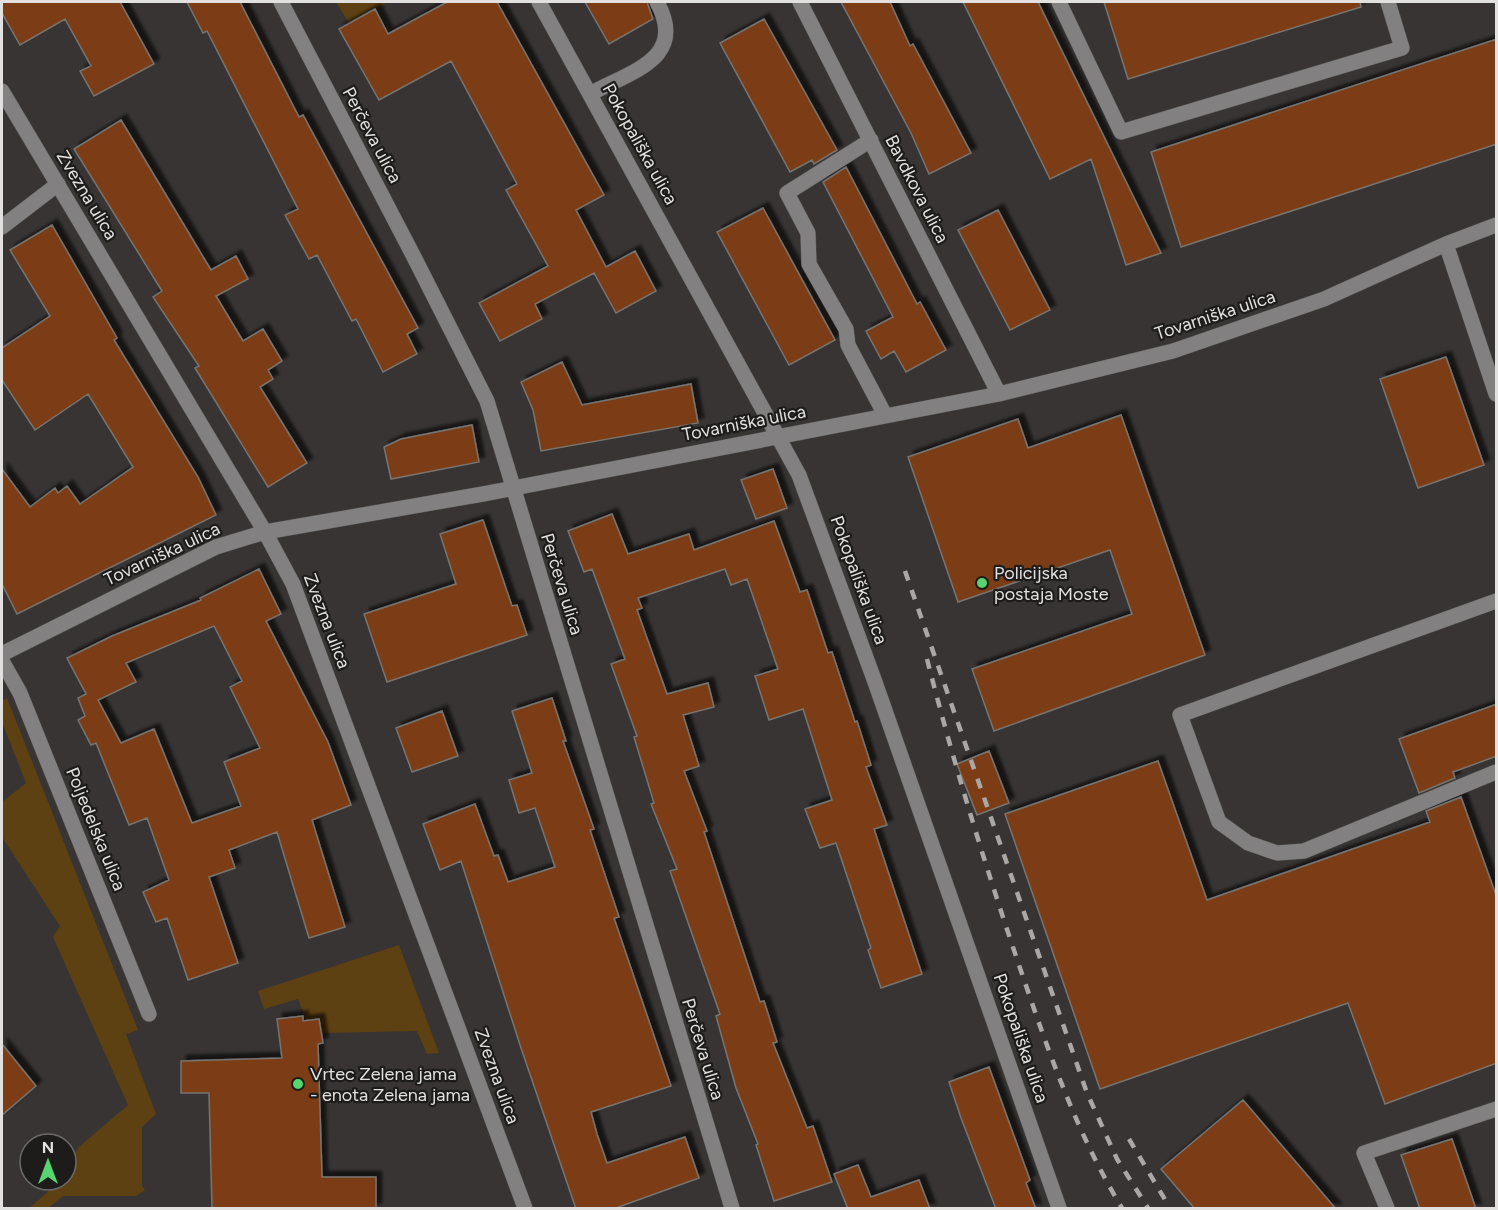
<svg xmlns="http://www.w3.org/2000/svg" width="1498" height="1210" viewBox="0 0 1498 1210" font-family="Figtree,sans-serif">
	<defs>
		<filter id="shadow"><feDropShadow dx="5.5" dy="-5.5" stdDeviation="1.5" flood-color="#0009"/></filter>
	</defs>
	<rect width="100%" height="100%" fill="#373433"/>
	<path fill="#5e4112" d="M336,2H388L349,23Z
		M7,698L138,1030L126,1034L156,1114L142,1127V1186L145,1190L136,1196H63L48,1208H29L47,1193L56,1180H66V1166L79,1147L128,1105L53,937L60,926L2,837V802L26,783L2,722V701Z
		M399,945L439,1053L427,1054L417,1031L321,1033L319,1020L307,1021L298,999L264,1009L258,991Z"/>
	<path fill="#7b3e13" stroke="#777472" stroke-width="1.5" fill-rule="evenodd" filter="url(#shadow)" d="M2,2H120L154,64L94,96L80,71L91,66L65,19L20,45L2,13Z
		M187,2H240L299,117L303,115L418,328L407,334L417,354L383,372L356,319L352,321L317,255L309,259L285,215L298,209L207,31L203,33Z
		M447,2H497L604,195L576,210L606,267L635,251L656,291L616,313L594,273L535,304L542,319L500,341L479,303L548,266L506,190L517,184L451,61L379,100L339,29L375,9L388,34Z
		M585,2H647L653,19L609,44Z
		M841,2H890L910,46L913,44L971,153L929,174L911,133Z
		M963,2H1038L1161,253L1126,265L1091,159L1050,179Z
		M1104,2H1360L1361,7L1128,79Z
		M764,19L837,150L814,164L812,160L790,172L720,43Z
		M1497,39V144L1181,247L1151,152Z
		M121,120L211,270L236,256L248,279L216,296L243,341L263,329L282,361L268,370L273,379L260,387L307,463L268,487L195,368L199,366L153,297L162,291L74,149Z
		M846,167L917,304L920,302L946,350L906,372L894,351L881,359L866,331L893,317L823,182Z
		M763,208L835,340L789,365L717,232Z
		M998,210L1050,310L1010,330L958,230Z
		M52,225L117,338L114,340L198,477L216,515L17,614L2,584V469L30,507L55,488L58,493L67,486L80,504L133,467L88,394L35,430L2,380V348L50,316L10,250Z
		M1446,357L1484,465L1418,488L1380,379Z
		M562,362L582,405L691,384L698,423L541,451L533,410L521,382Z
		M1121,415L1205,655L994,731L972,669L1132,614L1110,550L958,602L908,457L1018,419L1028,448Z
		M472,425L479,462L391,479L384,447L401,439Z
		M773,469L787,508L756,519L741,480Z
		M612,514L628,554L689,534L694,550L774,521L800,592L807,590L828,653L832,652L855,722L857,721L871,765L866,767L887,825L874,829L922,974L881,988L868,950L871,948L836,843L820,848L805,809L832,800L803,709L769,720L755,676L778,669L747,579L731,585L725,569L638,598L642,608L637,610L667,694L708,683L714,707L683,715L699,766L684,771L707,831L704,832L760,1002L764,1001L777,1042L773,1043L807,1128L813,1126L832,1182L774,1201L756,1145L758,1144L736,1088L716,1016L720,1014L670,871L677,869L651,804L654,803L634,737L637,736L611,664L625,659L592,569L584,572L568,531Z
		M483,520L512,606L517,605L527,635L387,682L364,614L456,584L440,534Z
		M259,569L281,614L266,621L328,742L351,805L312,820L345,927L309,938L277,832L229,850L235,868L209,877L238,963L188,980L167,918L156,922L143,892L169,880L147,818L129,825L96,743L91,745L78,720L85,716L78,698L86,694L67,658L112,636L201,600L200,598ZM214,626L242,681L230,687L260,748L224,762L241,806L192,823L154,729L121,743L98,700L136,682L126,663Z
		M552,698L566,741H563L594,829L590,830L619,917L614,918L671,1086L591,1112L597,1134L607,1163L685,1137L699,1178L613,1209H576L521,1048L461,861L440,870L423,824L475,804L494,856L498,855L508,882L555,867L535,808L519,813L509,780L532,773L512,711Z
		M1497,704V756L1453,772L1455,778L1419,793L1399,739Z
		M442,711L458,756L412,772L396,728Z
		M989,751L1009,803L977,815L957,764Z
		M1158,761L1207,900L1430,822L1426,811L1461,797L1497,898V1063L1385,1104L1348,1003L1100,1089L1005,814Z
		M303,1016V1021L319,1019L323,1043L318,1044L322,1177H376V1209H212L209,1093H181V1061L282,1058L277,1019Z
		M2,1044L36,1086L2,1115Z
		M989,1067L1030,1180L1026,1183L1036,1209H996L961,1118L949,1082Z
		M1243,1100L1336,1209H1195L1161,1169Z
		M1452,1139L1476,1209H1420L1401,1155Z
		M858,1165L871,1197L919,1180L930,1209H848L834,1174Z"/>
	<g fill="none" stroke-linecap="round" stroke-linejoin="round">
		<defs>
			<path id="minor" d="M281,2L414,257L487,401L732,1208
				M539,2L799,475L875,682L1059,1208
				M800,2L999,394
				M1059,2L1121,132L1402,48L1388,2
				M2,91L265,532L293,584L525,1208
				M590,94C631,71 688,59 657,2
				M871,140L787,193L808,233L809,264L846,329L848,345L885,415
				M2,227L58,184
				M1446,244L1496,394
				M1496,601L1180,715L1219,822L1248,843L1277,853L1304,851L1496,772
				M2,654L216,547L265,532L483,494L999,394L1173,351L1324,299L1446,244L1496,225
				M2,661L20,693L149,1014
				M1387,1208L1364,1153L1496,1109"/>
		</defs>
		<use href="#minor" stroke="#53504f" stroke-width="16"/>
		<use href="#minor" stroke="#828081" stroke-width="15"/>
		<path stroke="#aaa7a7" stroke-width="4.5" stroke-dasharray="10 10" stroke-linecap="butt" d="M905,571L1087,1093L1117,1159L1148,1208
			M927,659C954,765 986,868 1021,971C1049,1053 1077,1134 1122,1208
			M1129,1139L1170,1208"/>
	</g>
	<g fill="#57d570" stroke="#1d1c1b" stroke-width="2">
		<circle cx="982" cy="583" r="6"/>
		<circle cx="298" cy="1084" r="6"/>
	</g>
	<g text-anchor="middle" stroke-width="4.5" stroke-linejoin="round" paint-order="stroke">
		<g font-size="18" fill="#e3e0e0" stroke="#1d1c1b">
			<text transform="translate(372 135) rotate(62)" y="6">Perčeva ulica</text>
			<text transform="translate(640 144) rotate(61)" y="6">Pokopališka ulica</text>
			<text transform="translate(917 189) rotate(63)" y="6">Bavdkova ulica</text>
			<text transform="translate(87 195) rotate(59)" y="6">Zvezna ulica</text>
			<text transform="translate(1215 315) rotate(-18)" y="6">Tovarniška ulica</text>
			<text transform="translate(744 423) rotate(-11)" y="6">Tovarniška ulica</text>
			<text transform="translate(162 554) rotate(-25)" y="6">Tovarniška ulica</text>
			<text transform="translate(859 580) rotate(70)" y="6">Pokopališka ulica</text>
			<text transform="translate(562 584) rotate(73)" y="6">Perčeva ulica</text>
			<text transform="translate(327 621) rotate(69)" y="6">Zvezna ulica</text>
			<text transform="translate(96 829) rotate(68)" y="6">Poljedelska ulica</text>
			<text transform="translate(1021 1038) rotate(71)" y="6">Pokopališka ulica</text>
			<text transform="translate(703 1049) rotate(73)" y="6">Perčeva ulica</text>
			<text transform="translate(497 1076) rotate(70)" y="6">Zvezna ulica</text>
		</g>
		<g font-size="18" fill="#e3e0e0" stroke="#1d1c1b" text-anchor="start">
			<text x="994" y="579">Policijska<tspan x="994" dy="21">postaja Moste</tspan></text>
			<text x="310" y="1080">Vrtec Zelena jama<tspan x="310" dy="21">- enota Zelena jama</tspan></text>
		</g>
	</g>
	<rect width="1498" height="1210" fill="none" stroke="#e3e0e0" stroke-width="6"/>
	<g transform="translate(48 1162)"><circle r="28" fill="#1d1c1b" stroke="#6c6a6a" stroke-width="1.5"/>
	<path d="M0-4.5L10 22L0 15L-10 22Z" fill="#57d570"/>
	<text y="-9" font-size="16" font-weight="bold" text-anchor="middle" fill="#e3e0e0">N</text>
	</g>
</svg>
